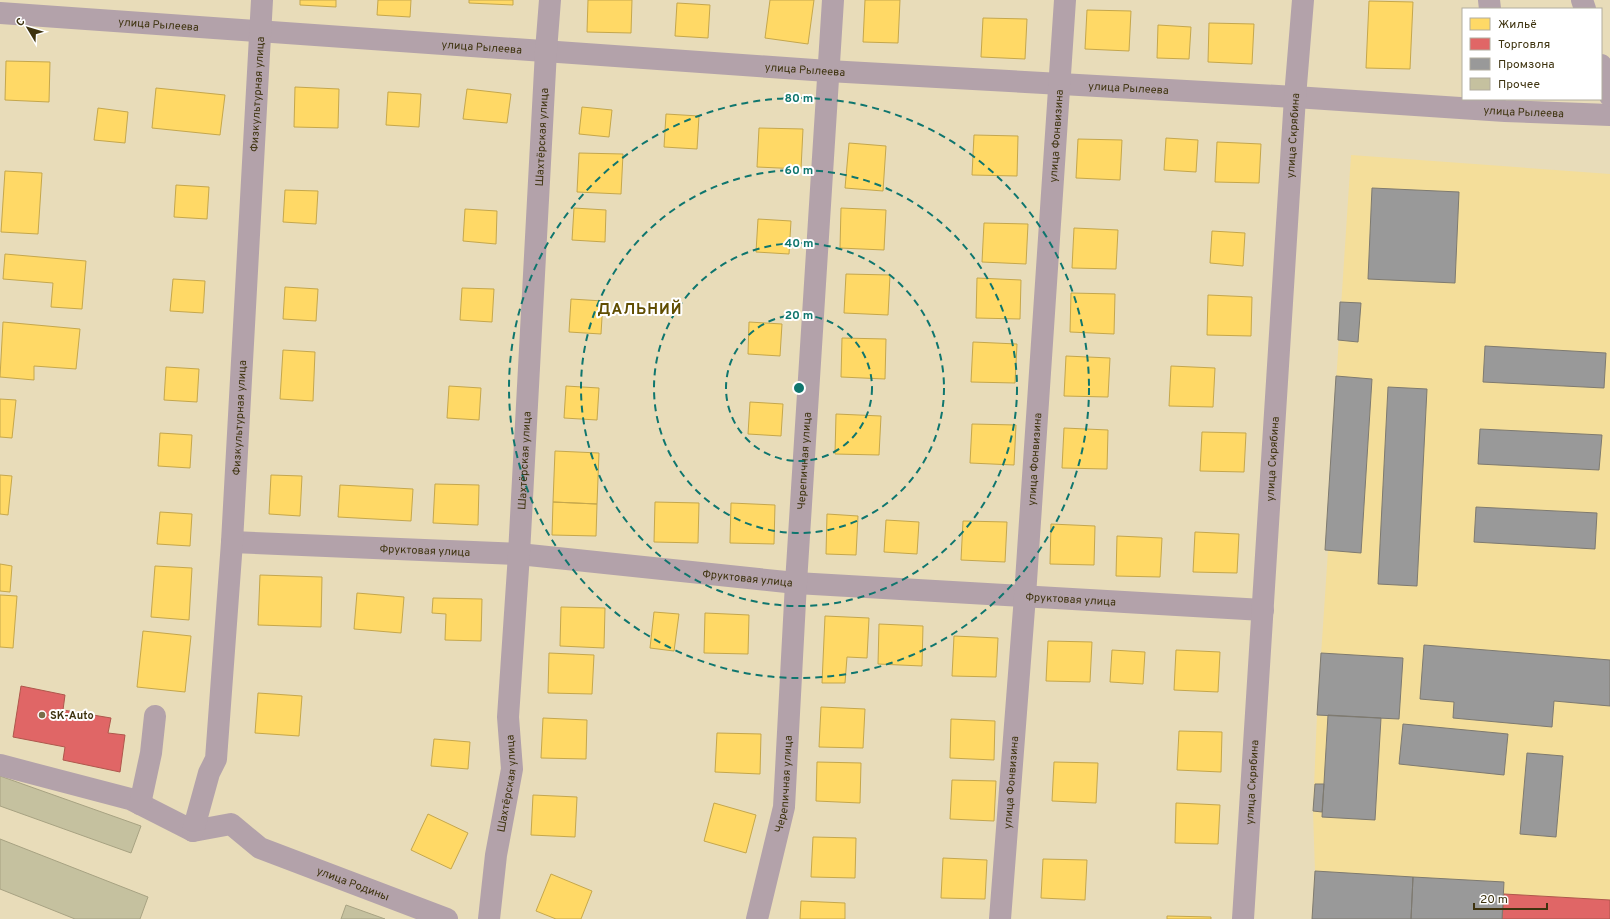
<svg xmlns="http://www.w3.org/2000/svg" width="1610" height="919" viewBox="0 0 1610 919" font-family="Overpass,sans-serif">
	<rect width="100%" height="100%" fill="#e8dcb9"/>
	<path fill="#f4de9a" d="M1351,155L1610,174V919H1312L1315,871L1313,811L1317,715L1328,551L1325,550Z"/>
	<path fill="#ffd966" stroke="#c5a74c" d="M300,0H336V7L300,5Z
		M378,0H411L410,17L377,15Z
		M469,0H513V5L469,3Z
		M588,0H632L631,33L587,32Z
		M770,0H814L808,44L765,38Z
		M865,0H900L898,43L863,42Z
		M1369,1L1413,2L1410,69L1366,68Z
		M677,3L710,5L708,38L675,36Z
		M1087,10L1131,11L1129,51L1085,49Z
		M983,18L1027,19L1025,59L981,57Z
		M1209,23L1254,24L1252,64L1208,62Z
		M1158,25L1191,27L1189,59L1157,58Z
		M6,61L50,62L49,102L5,100Z
		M295,87L339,89L338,128L294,127Z
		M156,88L225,95L220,135L152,128Z
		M467,89L511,94L507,123L463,119Z
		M388,92L421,94L419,127L386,125Z
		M582,107L612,110L609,137L579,134Z
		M98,108L128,112L125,143L94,140Z
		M666,114L699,116L697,149L664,147Z
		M759,128L803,129L801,169L757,167Z
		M974,135L1018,136L1017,176L972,175Z
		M1166,138L1198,140L1196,172L1164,170Z
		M1078,139L1122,140L1120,180L1076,178Z
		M1217,142L1261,144L1259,183L1215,182Z
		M849,143L886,146L883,191L845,188Z
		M579,153L623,154L621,194L577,192Z
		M5,171L42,173L38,234L1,232Z
		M176,185L209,187L207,219L174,217Z
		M285,190L318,191L316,224L283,222Z
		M574,208L606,210L605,242L572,240Z
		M841,208L886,210L884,250L840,248Z
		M465,209L497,211L496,244L463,241Z
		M758,219L791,221L789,254L756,252Z
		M984,223L1028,224L1026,264L982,262Z
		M1074,228L1118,230L1116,269L1072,268Z
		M1212,231L1245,233L1243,266L1210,263Z
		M5,254L86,261L82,309L51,307L53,283L3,279Z
		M846,274L890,275L888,315L844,313Z
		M977,278L1021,280L1020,319L976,318Z
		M173,279L205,281L203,313L170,311Z
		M285,287L318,289L316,321L283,319Z
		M462,288L494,289L492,322L460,320Z
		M1071,293L1115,294L1114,334L1070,332Z
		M1208,295L1252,297L1251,336L1207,335Z
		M571,299L603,301L601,334L569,332Z
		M3,322L80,329L76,369L34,366V380L0,377Z
		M749,322L782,324L780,356L748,354Z
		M842,338L886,339L885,379L841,377Z
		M973,342L1017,344L1015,383L971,382Z
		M283,350L315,352L313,401L280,399Z
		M1066,356L1110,358L1108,397L1064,396Z
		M1171,366L1215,368L1213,407L1169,406Z
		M166,367L199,369L197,402L164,400Z
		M449,386L481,388L479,420L447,418Z
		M566,386L599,388L597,420L564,418Z
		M0,399L16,400L12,438L0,437Z
		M750,402L783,404L781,436L748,434Z
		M836,414L881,416L879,455L835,454Z
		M972,424L1016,425L1014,465L970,463Z
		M1064,428L1108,430L1107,469L1062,468Z
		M1202,432L1246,433L1244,472L1200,471Z
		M160,433L192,435L190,468L158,466Z
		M555,451L599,453L597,504L553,502Z
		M0,475L12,476L8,515L0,514Z
		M271,475L302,476L300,516L269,514Z
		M435,484L479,485L478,525L433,523Z
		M340,485L413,489L411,521L338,517Z
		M553,502L597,504L596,536L552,535Z
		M655,502L699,503L698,543L654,542Z
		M731,503L775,505L774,544L730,543Z
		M160,512L192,514L190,546L157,544Z
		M827,514L858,516L856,555L826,554Z
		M886,520L919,522L917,554L884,552Z
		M963,521L1007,522L1005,562L961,560Z
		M1051,524L1095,526L1094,565L1050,564Z
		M1195,532L1239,534L1237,573L1193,572Z
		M1117,536L1162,538L1160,577L1116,576Z
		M0,564L12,566L10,592L0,591Z
		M155,566L192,568L189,620L151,617Z
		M260,575L322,577L321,627L258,625Z
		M357,593L404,597L401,633L354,629Z
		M0,595L17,596L13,648L0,647Z
		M433,598L482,599L481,641L445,640L446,614L432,613Z
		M561,607L605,608L604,648L560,646Z
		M654,612L679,614L674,651L650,648Z
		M705,613L749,615L748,654L704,653Z
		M825,616L869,618L867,658L847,657L845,683H822Z
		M879,624L923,626L922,666L878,664Z
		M143,631L191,636L185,692L137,687Z
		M954,636L998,638L996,677L952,676Z
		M1048,641L1092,642L1090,682L1046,681Z
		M1112,650L1145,652L1143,684L1110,682Z
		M1176,650L1220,652L1218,692L1174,690Z
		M549,653L594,655L592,694L548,693Z
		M258,693L302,696L299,736L255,733Z
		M821,707L865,709L863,748L819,747Z
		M543,718L587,720L586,759L541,758Z
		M951,719L995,721L994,760L950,758Z
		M1179,731L1222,732L1221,772L1177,770Z
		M717,733L761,734L760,774L715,772Z
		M434,739L470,742L468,769L431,766Z
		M817,762L861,763L860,803L816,801Z
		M1054,762L1098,763L1096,803L1052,801Z
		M952,780L996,781L994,821L950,819Z
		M533,795L577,797L575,837L531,835Z
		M714,803L756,815L746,853L704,841Z
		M1176,803L1220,805L1218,844L1175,843Z
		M428,814L468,833L451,869L411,850Z
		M813,837L856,838L855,878L811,877Z
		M943,858L987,860L985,899L941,898Z
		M1043,859L1087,860L1085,900L1041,898Z
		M551,874L592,891L581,919H556L536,911Z
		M801,901L845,903V919H800Z
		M1167,916L1211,917V919H1167Z"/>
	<path fill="#e06666" stroke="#af574c" d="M21,686L65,695L63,710L111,718L108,733L125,735L120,772L63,760L65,747L13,737Z
		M1504,894L1610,900V919H1502Z"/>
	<path fill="#999" stroke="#7e7a70" d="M1372,188L1459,192L1455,283L1368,279Z
		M1340,302L1361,303L1358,342L1338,340Z
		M1485,346L1606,353L1604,388L1483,382Z
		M1336,376L1372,379L1361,553L1325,550Z
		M1388,387L1427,389L1417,586L1378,584Z
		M1480,429L1602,435L1599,470L1478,464Z
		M1476,507L1597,513L1595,549L1474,542Z
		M1424,645L1610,660V706L1554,701L1552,727L1453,718L1454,702L1420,699Z
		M1321,653L1403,658L1399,719L1317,715Z
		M1328,715L1381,718L1375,820L1322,817Z
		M1403,724L1508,734L1504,775L1399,764Z
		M1527,753L1563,756L1556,837L1520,834Z
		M1315,784H1324L1322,812L1313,811Z
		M1315,871L1413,877L1411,919H1312Z
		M1413,877L1504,882L1502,919H1411Z"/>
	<path fill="#c5c19f" stroke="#a7a282" d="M0,776L141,826L131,853L0,806Z
		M0,839L148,897L140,919H75L0,889Z
		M346,905L385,919H341Z"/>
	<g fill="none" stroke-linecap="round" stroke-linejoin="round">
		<g stroke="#b3a2aa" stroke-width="22">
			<path d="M1489,0L1490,9"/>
			<path d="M1582,0L1585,9"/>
			<path id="s1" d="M0,13L828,71L1295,97L1505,111L1610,115"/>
			<path d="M1601,65L1610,96"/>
			<path id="s2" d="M232,542L519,554L796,583L1263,610"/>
			<path id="s3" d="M0,765L130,799L193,831L231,824L260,848L447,919"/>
			<path d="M140,804L151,753L155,716"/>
			<path id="s4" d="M193,831L209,773L216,759L232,542L262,0"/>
			<path id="s5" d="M489,919L496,855L512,769L508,717L519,554L546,51L550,0"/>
			<path id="s6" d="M757,919L784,807L796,583L833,0"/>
			<path id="s7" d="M1000,919L1025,596L1065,0"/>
			<path id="s8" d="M1243,919L1295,97L1303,0"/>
		</g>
	</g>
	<g fill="none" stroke="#0f766e" stroke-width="2" stroke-dasharray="7 5">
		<circle cx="799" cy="388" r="73"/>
		<circle cx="799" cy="388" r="145"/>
		<circle cx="799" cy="388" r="218"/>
		<circle cx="799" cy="388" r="290"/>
	</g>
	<circle fill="#7a6e4a" stroke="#fff" stroke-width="1.5" cx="42" cy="715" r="4"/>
	<g text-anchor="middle" stroke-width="4" stroke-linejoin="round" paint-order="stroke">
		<g font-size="11" fill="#3e330f" stroke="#fff">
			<text dy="4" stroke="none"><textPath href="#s1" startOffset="159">улица Рылеева</textPath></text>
			<text dy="4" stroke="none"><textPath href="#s1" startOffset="483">улица Рылеева</textPath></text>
			<text dy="4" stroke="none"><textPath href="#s1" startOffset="807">улица Рылеева</textPath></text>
			<text dy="4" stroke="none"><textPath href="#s1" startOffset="1131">улица Рылеева</textPath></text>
			<text dy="4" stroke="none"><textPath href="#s4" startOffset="742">Физкультурная улица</textPath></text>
			<text dy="4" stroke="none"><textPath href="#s1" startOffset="1527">улица Рылеева</textPath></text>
			<text dy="4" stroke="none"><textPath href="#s7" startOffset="785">улица Фонвизина</textPath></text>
			<text dy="4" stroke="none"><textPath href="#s8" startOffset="785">улица Скрябина</textPath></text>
			<text dy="4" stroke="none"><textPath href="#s5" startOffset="785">Шахтёрская улица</textPath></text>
			<text dy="4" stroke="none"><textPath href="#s4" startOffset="418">Физкультурная улица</textPath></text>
			<text dy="4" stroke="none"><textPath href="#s8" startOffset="461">улица Скрябина</textPath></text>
			<text dy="4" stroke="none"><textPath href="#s5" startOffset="461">Шахтёрская улица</textPath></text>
			<text dy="4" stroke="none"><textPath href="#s7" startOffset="461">улица Фонвизина</textPath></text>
			<text dy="4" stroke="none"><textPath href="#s6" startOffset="462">Черепичная улица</textPath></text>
			<text dy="4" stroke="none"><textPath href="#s2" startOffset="193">Фруктовая улица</textPath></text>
			<text dy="4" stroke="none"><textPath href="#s2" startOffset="517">Фруктовая улица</textPath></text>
			<text dy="4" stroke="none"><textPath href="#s2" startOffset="841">Фруктовая улица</textPath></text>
			<text dy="4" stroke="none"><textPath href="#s5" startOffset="137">Шахтёрская улица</textPath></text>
			<text dy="4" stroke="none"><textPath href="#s7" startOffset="137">улица Фонвизина</textPath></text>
			<text dy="4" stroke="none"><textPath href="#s8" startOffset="137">улица Скрябина</textPath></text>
			<text dy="4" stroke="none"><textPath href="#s6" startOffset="138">Черепичная улица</textPath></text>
			<text dy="4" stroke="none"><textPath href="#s3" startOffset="381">улица Родины</textPath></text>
		</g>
		<g font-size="11" font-weight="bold" fill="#3e330f" stroke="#fff" text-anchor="start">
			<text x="50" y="719">SK-Auto</text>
		</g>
		<g font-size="15" font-weight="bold" letter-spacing="1" fill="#604d01" stroke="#fff">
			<text x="640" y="314">ДАЛЬНИЙ</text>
		</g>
	</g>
	<circle cx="799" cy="388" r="6" fill="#0f766e" stroke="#fff" stroke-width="2"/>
	<g font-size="12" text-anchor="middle" font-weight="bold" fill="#0f766e" stroke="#fff" stroke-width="4" stroke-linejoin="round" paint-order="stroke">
		<text x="799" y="102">80 m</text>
		<text x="799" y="174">60 m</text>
		<text x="799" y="247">40 m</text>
		<text x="799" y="319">20 m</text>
	</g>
	<rect x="1462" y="8" width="140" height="92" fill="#ffffff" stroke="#b2ad9f"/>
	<rect x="1470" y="18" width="20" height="12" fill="#ffd966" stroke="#b2ad9f"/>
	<text x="1498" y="28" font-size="12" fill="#3e330f">Жильё</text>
	<rect x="1470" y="38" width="20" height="12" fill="#e06666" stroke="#b2ad9f"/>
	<text x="1498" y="48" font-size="12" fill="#3e330f">Торговля</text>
	<rect x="1470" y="58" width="20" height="12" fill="#999999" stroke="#b2ad9f"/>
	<text x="1498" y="68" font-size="12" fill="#3e330f">Промзона</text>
	<rect x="1470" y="78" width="20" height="12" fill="#c5c19f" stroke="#b2ad9f"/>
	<text x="1498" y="88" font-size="12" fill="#3e330f">Прочее</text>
	<g transform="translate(28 28) rotate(308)" stroke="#ffffff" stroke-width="3" paint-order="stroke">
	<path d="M0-3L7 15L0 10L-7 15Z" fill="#3e330f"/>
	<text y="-6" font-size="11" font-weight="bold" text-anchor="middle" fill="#3e330f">С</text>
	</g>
	<path d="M1474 903v6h73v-6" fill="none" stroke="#3e330f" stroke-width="2"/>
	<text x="1480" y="903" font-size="12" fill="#3e330f" stroke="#ffffff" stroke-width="3" paint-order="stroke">20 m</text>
</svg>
